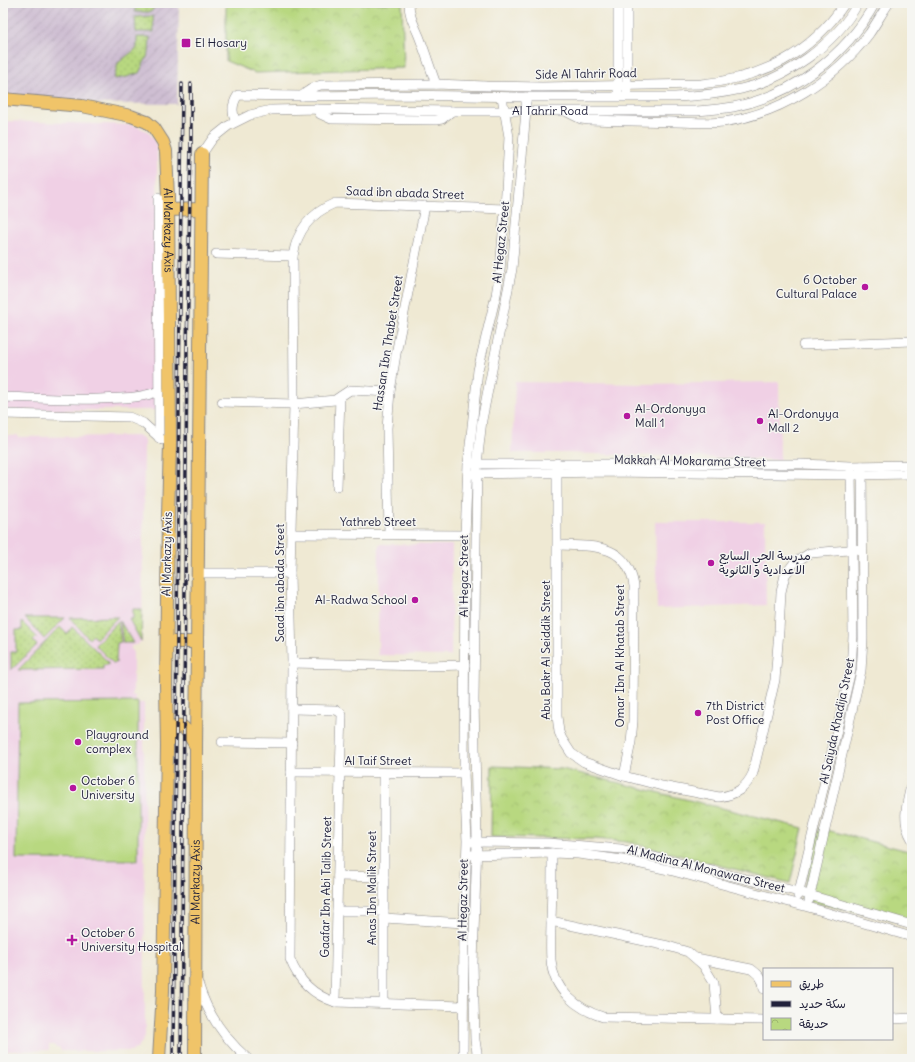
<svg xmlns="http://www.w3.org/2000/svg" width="915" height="1062" viewBox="0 0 915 1062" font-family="Delius,'Playpen Sans Arabic',sans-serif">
	<defs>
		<pattern id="industrial-furrows" width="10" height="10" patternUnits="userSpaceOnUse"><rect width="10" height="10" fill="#cebed2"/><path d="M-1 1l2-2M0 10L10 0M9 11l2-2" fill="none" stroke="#b1a3b5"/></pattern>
		<pattern id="park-crowns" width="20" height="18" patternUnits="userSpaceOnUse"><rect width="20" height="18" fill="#b8d880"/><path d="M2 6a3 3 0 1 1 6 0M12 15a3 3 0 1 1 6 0" fill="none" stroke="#9eb970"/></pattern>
		<pattern id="garden-dots" width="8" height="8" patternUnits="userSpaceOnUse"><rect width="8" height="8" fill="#b8d880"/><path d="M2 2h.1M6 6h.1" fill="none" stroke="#9eb970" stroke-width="1.8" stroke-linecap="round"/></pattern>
	</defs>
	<rect width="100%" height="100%" fill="#f6f6f2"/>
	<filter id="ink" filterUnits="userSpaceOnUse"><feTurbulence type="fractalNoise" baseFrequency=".025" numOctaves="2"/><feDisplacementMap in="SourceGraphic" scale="8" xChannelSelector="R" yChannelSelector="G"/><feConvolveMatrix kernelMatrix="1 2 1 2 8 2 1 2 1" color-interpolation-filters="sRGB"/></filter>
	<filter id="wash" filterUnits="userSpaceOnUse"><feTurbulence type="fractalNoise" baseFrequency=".012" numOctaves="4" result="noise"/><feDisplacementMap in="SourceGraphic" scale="16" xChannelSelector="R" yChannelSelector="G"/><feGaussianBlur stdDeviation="0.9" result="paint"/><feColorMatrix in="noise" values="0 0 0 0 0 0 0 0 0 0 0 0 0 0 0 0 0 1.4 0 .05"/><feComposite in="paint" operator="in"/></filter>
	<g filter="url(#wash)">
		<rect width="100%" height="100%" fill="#efe9d3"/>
		<path fill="#f0d0e5" d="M3,121L134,125L147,131L154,139L157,148L159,410H3Z
			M515,382L643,384L779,382L780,460L568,453H512Z
			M3,435L15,436L16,435H18V437L139,436L143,438L144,441L142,642H139V644L131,646V650H133V689L131,695L135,696V700H138L139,703H144L145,1036L142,1042L136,1049L131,1051H61L60,1048H56L55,1045H49V1050L3,1051Z
			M655,522H765L766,605L657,609Z
			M379,544L452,545L451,656L378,655Z"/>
		<path fill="url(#industrial-furrows)" d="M3,3H179L177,104L3,103Z"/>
		<path fill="url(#park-crowns)" stroke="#6d7d5e" d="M226,3H402L404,68L255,73L226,61Z
			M492,766L562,769L803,828L790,883L627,842L596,839L491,837Z
			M819,828L912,852V923L801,900Z"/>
		<path fill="url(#garden-dots)" stroke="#6d7d5e" d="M136,3H157L151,12H135Z
			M153,16L154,32H136L135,17Z
			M137,37H150L149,53L139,73L127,77L114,79L118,63L137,48Z
			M133,609H142L141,641L129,619H133Z
			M118,617L96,639L93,635L89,639L70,618Z
			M25,618H65L44,639Z
			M118,621L121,642L117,643L116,663H113L95,645Z
			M120,621L133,643H123Z
			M22,622L37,637L33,641L37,645L11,670V652H16V630H22Z
			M60,627L67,634L72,627L108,662V665H103V669L18,670Z"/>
		<path fill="#b8d880" stroke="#6d7d5e" d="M138,702V860L16,859L18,703Z"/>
	</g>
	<g filter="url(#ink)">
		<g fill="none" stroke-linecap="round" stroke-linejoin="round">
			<defs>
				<g id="minor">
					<path d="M409,3C409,16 414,24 419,36C425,51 430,68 436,84"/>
					<path d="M627,91V3"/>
					<path d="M618,92V3"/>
					<path d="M302,96C308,90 313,87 321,85L436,84L486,86L542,87L701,84C762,78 810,55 845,3"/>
					<path d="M317,109L320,114L331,119L436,120L442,119L452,111"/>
					<path d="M567,112L581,119L589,120C618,121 646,121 675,122C691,122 708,124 723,122C780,114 835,79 869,34C876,24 882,13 889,3"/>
					<path d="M236,121C231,112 232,104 238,95L302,96L398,95L526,97H675C697,96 719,94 741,89C786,79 836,44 858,3"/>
					<path id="s1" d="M202,154L213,138L228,126L250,115L271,110L317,109L452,111H697C709,110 721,109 733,107C793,95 846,56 875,3"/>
					<path d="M158,198L159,438"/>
					<path d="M216,254L293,256"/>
					<path d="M803,345L912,341"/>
					<path d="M3,397C35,398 67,400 99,399C120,398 139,399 159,391"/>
					<path d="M222,402L294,404L335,400L350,390L390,392"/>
					<path d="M3,414L129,417L143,423L162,440"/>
					<path d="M557,463V716L559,732L562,739L571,753L584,762L624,776L662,786L719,797C736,795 746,788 753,773L775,680L779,631L781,592L785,575L794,563L810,553L862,549"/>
					<path d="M471,464H801L851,466L912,465"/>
					<path d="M471,474L609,472L851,475L912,474"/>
					<path d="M337,487L340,397"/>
					<path d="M291,534L465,535"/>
					<path d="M389,534L387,428L390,392L396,354L425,206"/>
					<path d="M558,545C593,546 627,543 634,586L633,721L631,742L624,776"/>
					<path d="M197,573H290"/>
					<path d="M292,663L425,666L465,665"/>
					<path d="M292,709L336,710L341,713L342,715L340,772L335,1002"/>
					<path d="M222,742L292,743"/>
					<path d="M291,772L464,773"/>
					<path d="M912,781C908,801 900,820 912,839"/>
					<path d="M472,842L548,843L621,849L799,892L912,925"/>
					<path d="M552,853C552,875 552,898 551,920C551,933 550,947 551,960C553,990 577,1009 603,1017L764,1020"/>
					<path d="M470,855L552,853L578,854L623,860L669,870L808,907L912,937"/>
					<path d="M338,876L384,877"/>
					<path d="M798,896L851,670L853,636L851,469"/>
					<path d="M809,900L861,671L863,639L862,466"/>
					<path d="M337,911H384"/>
					<path d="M384,918L464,923"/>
					<path d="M551,921L668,946L688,952L703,965L714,983L717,1019"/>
					<path d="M696,958L751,969C758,974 764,979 764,989"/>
					<path d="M198,983C207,1014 224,1038 248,1059"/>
					<path d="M384,1003V773"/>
					<path d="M463,1006L335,1002C313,995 298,980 290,959L292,663L290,573L294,404L293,256C297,230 311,213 335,203L505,209"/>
					<path d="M892,1019L912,1018"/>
					<path d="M463,1059L464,923L467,841L464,773L465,535L468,464L478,370L496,295L500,271L505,209L509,137L502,97"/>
					<path d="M478,1059L475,1040L473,963L477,842L474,700L477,464L482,420L512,269L526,111V97"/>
				</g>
				<g id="major">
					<path id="s2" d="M3,99L82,106L131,116L147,122L154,128L163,142L166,151L168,198L170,444L168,514L166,685L167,747L163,991L159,1059"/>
					<path d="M168,210L200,209"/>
					<path d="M167,642H197"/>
					<path d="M169,741C178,713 186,729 195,745"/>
					<path id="s3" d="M195,1059L196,746L202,154"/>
				</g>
			</defs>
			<use href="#minor" stroke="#888687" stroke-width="10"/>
			<use href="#major" stroke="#888687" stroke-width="14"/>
			<use href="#minor" stroke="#fff" stroke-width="9"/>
			<use href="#major" stroke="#f0c469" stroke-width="12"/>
			<defs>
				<path id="rail" d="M173,1059L182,84
					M181,1059L187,349L191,143V84"/>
			</defs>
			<use href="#rail" stroke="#22223b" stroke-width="3.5"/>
			<use href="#rail" stroke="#f6f6f2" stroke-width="2" stroke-dasharray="6" stroke-linecap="butt"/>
		</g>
	</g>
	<g fill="#b5179e" stroke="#f6f6f2" stroke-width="1.5">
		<rect x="181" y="38" width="10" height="10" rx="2"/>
		<circle cx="865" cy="287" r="4"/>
		<circle cx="627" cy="416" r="4"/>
		<circle cx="760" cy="421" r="4"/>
		<circle cx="711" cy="563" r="4"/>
		<circle cx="415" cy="600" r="4"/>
		<circle cx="698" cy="713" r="4"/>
		<circle cx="78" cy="742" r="4"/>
		<circle cx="73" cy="788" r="4"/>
		<path d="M70 934h4v4h4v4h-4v4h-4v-4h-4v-4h4z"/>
	</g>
	<g text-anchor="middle" stroke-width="3" stroke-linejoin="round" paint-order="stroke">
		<g font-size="12" fill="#22223b" stroke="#f6f6f2" text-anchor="start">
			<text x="195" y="47">El Hosary</text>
			<text x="857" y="284" text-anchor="end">6 October<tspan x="857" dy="14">Cultural Palace</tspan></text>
			<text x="635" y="413">Al-Ordonyya<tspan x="635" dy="14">Mall 1</tspan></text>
			<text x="768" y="418">Al-Ordonyya<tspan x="768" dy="14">Mall 2</tspan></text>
			<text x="719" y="560">مدرسة الحي السابع<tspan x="719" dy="14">الأعدادية و الثانوية</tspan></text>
			<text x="407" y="604" text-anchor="end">Al-Radwa School</text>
			<text x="706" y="710">7th District<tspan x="706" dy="14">Post Office</tspan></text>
			<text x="86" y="739">Playground<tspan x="86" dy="14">complex</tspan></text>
			<text x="81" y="785">October 6<tspan x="81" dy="14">University</tspan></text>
			<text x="81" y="937">October 6<tspan x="81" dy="14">University Hospital</tspan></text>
		</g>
		<g font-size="12" fill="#22223b" stroke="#f6f6f2">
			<text transform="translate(586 74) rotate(-1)" y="4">Side Al Tahrir Road</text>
			<text dy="4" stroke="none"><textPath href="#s1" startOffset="364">Al Tahrir Road</textPath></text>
			<text transform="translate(405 193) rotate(2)" y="4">Saad ibn abada Street</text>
			<text dy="4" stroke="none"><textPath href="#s2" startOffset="261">Al Markazy Axis</textPath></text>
			<text transform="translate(501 242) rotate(-84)" y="4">Al Hegaz Street</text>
			<text transform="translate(388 343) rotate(-81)" y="4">Hassan Ibn Thabet Street</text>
			<text transform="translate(690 461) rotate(1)" y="4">Makkah Al Mokarama Street</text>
			<text x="378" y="526">Yathreb Street</text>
			<text transform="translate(167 554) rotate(-89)" y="4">Al Markazy Axis</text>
			<text transform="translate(464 576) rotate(-90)" y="4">Al Hegaz Street</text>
			<text transform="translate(280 583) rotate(-90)" y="4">Saad ibn abada Street</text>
			<text transform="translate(546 650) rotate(-90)" y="4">Abu Bakr Al Seiddik Street</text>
			<text transform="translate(620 656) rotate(-90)" y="4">Omar Ibn Al Khatab Street</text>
			<text transform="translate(837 721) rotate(-78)" y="4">Al Saiyda Khadija Street</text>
			<text x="378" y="765">Al Taif Street</text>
			<text transform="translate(706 869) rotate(14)" y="4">Al Madina Al Monawara Street</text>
			<text dy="4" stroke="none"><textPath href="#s3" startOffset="177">Al Markazy Axis</textPath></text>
			<text transform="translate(326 887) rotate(-89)" y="4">Gaafar Ibn Abi Talib Street</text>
			<text transform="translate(372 888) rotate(-90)" y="4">Anas Ibn Malik Street</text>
			<text transform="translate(463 900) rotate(-89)" y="4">Al Hegaz Street</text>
		</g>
	</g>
	<rect width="915" height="1062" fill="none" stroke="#f6f6f2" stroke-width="16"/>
	<rect x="763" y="968" width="130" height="72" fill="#f6f6f2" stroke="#a1a1a9"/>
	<rect x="771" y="981" width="20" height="6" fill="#f0c469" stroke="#a1a1a9"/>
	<text x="799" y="988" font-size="12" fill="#22223b">طريق</text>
	<rect x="771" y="1001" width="20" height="6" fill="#22223b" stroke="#a1a1a9"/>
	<text x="799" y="1008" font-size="12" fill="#22223b">سكة حديد</text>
	<rect x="771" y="1018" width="20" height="12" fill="url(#park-crowns)" stroke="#a1a1a9"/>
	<text x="799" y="1028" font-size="12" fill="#22223b">حديقة</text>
</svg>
